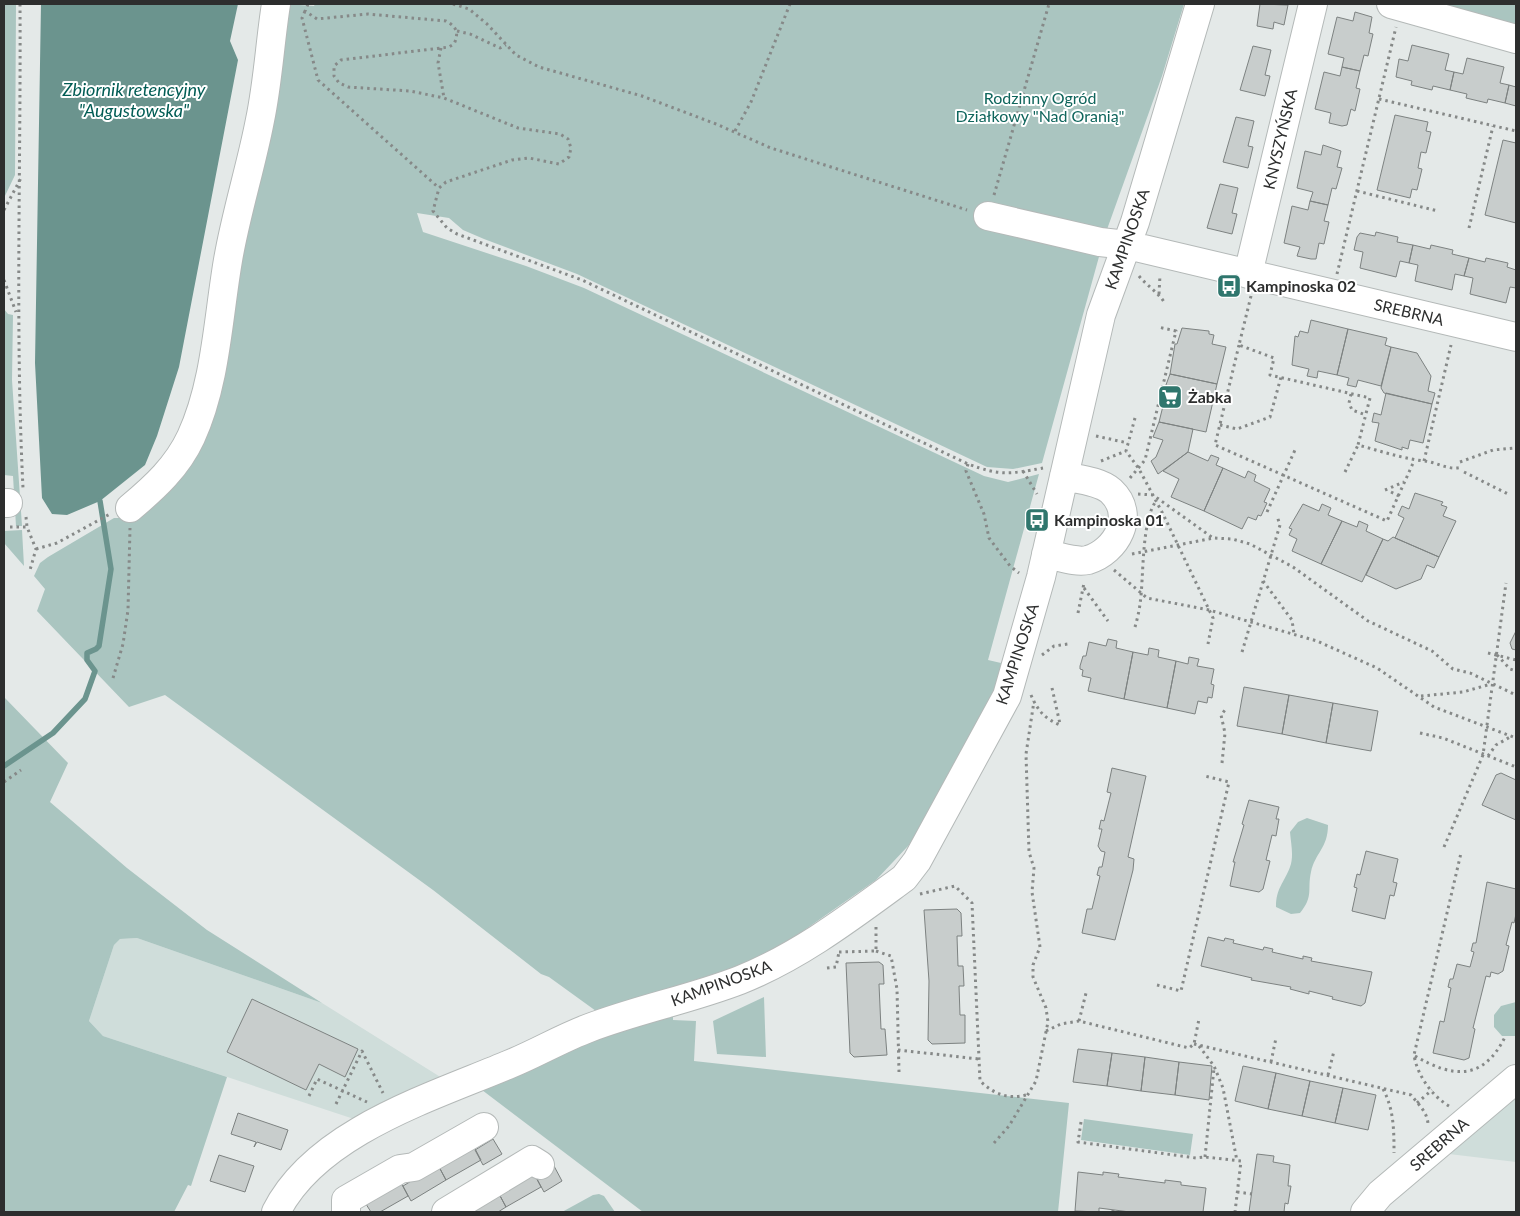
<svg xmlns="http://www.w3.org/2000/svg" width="1520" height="1216" viewBox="0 0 1520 1216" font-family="Lato,sans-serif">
	<rect width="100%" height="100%" fill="#e4e9e8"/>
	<path fill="#cfddda" d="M137,938L322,1003L442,1078L357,1120L103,1036L89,1021L114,945L120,939Z
		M1516,1098V1162L1449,1154Z"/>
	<path fill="#aac5c0" d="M4,4H16L15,175L4,198Z
		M285,4L314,6L315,4H1184L1162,76L1105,235L1042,463L1013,469L987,467L577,274L484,239L463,230L449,218L417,213L423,232L526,266L584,288L984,476L1008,482L1039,474L988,660L1001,663L998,684L937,800L909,845L876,880L773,952L730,969L596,1011L549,977L541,974L433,890L165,695L129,707L37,611L45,589L34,576L40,563L48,557L114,518H124L196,440Z
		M1426,4H1516V29Z
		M4,309L8,314L13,315L12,380L22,526H16L13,476L4,475Z
		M22,530L24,566L4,543V531Z
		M4,697L68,763L50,802L127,868L207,930L322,1003L137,938L120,939L114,945L89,1021L103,1036L227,1077L191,1186L188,1185L174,1212H4Z
		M1307,818L1328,825C1328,848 1315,853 1311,872C1307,890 1314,896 1300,913L1291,914L1276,907C1276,888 1284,883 1290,867C1294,856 1291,844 1290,832L1298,822Z
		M764,997L766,1057L717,1054L713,1021Z
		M1516,1002V1036H1502L1494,1027V1015L1501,1006Z
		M673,1012V1020L696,1021L694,1061L1069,1103L1058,1212H643L482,1090L584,1042Z
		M1084,1119L1193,1134L1190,1155L1081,1140Z
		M599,1194L604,1196L615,1212H562L593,1195Z"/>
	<path fill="#6b948e" d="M41,4H238L230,41L238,60L179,367L157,436L145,465L100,501L67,515L52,514L42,498L35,363Z"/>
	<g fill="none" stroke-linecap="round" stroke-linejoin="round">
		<path stroke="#6b948e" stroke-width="5.5" d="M4,766L53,733L85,699L95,671L87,660V653L96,649L99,646L111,569L100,501"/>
	</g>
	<path fill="#c8cdcc" stroke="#7d8281" d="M1260,4L1288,5L1284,25L1274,22L1273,29L1257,26Z
		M1355,12L1372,17L1369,33L1373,34L1368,56L1364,55L1360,71L1342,67L1344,58L1328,54L1337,17L1353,21Z
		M1412,45L1449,54L1445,70L1454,72L1450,90L1433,86L1432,90L1411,85L1412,81L1396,77L1399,59L1408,61Z
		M1253,46L1271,50L1265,75L1270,76L1265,96L1240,90Z
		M1467,58L1504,67L1500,83L1509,85L1505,103L1488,99L1487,103L1466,98L1467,94L1450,90L1454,72L1463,74Z
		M1342,67L1360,71L1356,88L1360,89L1355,111L1351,109L1347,125L1342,126L1329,123L1331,113L1315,109L1324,72L1340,76Z
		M1509,85L1516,87V106L1505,103Z
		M1395,115L1428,122L1426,131L1431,132L1426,153L1421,152L1418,168L1422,169L1417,190L1412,189L1410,198L1377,190Z
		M1236,117L1254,121L1248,146L1253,147L1248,168L1223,162Z
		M1503,140L1516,143V223L1485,215Z
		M1323,145L1341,151L1337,167L1342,168L1336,189L1332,188L1328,205L1310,201L1313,192L1297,188L1305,151L1321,155Z
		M1220,184L1238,188L1232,213L1237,214L1232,234L1207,228Z
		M1310,201L1328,205L1324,221L1329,222L1324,244L1319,243L1316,259H1311L1297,256L1300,247L1284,243L1292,206L1308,210Z
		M1376,232L1398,237L1397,242L1413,245L1409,263L1400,261L1396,277L1360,268L1363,252L1354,250L1357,237L1360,233L1375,236Z
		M1413,245L1430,249L1431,245L1453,250L1452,254L1469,258L1464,276L1455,274L1452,290L1415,281L1418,265L1409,263Z
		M1469,258L1485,262L1486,258L1508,263L1507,267L1516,270V288L1510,287L1506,303L1470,294L1473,278L1464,276Z
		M1311,320L1348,329L1337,375L1318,371L1317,378L1307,376L1309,369L1292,365L1295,336L1298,337L1300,331L1308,333Z
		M1182,328L1209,331V334L1214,335L1212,344L1226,347L1217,384L1170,374L1175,344H1177Z
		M1348,329L1387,338L1385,345L1391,347L1381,386L1358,380L1356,387L1347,385L1349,378L1337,375Z
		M1391,347L1417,353L1431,376L1428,391L1435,393L1432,404L1384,393L1381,388Z
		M1170,374L1217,384L1206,432L1159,422L1166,394L1163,393Z
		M1386,393L1432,404L1423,443L1410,440L1408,449L1402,447V450L1375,441L1379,423L1372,422L1374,413L1381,415Z
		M1159,422L1193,429L1188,452L1158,474L1151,461L1156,457L1163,440L1153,437Z
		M1188,452L1208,461L1211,455L1219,458L1216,465L1223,468L1204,511L1171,497L1179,479L1163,471Z
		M1223,468L1245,478L1248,471L1256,475L1254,481L1270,489L1264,502L1267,503L1261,516L1258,515L1256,520L1248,517L1242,529L1204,511Z
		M1415,493L1443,502L1441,505L1447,507L1443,516L1456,521L1439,557L1395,538L1404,518L1398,515L1402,506L1409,509Z
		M1303,504L1319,511L1322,504L1331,508L1328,515L1342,521L1321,564L1292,551L1297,539L1289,535L1292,529L1289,528Z
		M1342,521L1357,527L1359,521L1368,525L1366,531L1383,539L1362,582L1321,564Z
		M1393,537L1439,557L1434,568L1427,565L1421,579L1396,589L1366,575L1383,539L1388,541Z
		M1516,631V650L1512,649L1510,643Z
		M1108,639L1117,641L1116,648L1133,652L1124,699L1088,691L1091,678L1082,676L1083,670L1080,669V666L1083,656H1086L1089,642L1106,646Z
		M1149,648L1159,650L1158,657L1176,661L1167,708L1124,699L1133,652L1148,655Z
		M1189,657L1199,659L1197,666L1214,669L1211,684L1214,685L1212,698L1208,697L1207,703L1198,701L1195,714L1167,708L1176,661L1188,664Z
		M1244,687L1289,695L1282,734L1237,726Z
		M1289,695L1333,703L1326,743L1282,734Z
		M1333,703L1378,711L1371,751L1326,743Z
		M1112,768L1146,776L1128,857L1134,859L1133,870L1115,940L1082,933L1087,909H1092L1100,876L1097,875L1099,867H1102L1105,852L1101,851L1098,846L1102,829H1099L1101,820L1104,821L1111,793L1107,792Z
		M1501,773L1516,780V820L1482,805L1496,775Z
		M1249,800L1279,807L1276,819H1279L1276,836L1272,835L1266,860L1270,861L1263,889L1259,892L1230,886L1235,862H1233L1244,825L1242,824Z
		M1366,851L1398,859L1393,882L1397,883L1394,896L1390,895L1385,919L1352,911L1357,888L1354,887L1357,874L1360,875Z
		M1487,882L1516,889V914L1514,923L1512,922L1506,945L1509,946L1503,971L1498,974L1491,972L1490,977L1486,976L1473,1028L1475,1029L1469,1058L1464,1060L1433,1053L1440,1021L1444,1022L1451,988L1448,987L1450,979H1453L1457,964L1470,967L1474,952L1471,951L1473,943H1476Z
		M957,909L961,913L962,936H957L958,966H963L964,986H959L960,1015H965V1043L932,1044L928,1040L929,981L924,910Z
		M1208,937L1224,941L1225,938L1234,940L1233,943L1263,950L1264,947L1273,949L1272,952L1303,959V956L1312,958L1311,961L1372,972L1365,1003L1361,1006L1332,999L1333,997L1309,991V994L1290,989L1291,987L1251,980L1252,978L1201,966Z
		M879,962L883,965L884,984H879L881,1029H885L887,1055L854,1057L850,1053L846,963Z
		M252,999L358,1049L345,1077L319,1064L306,1090L227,1052Z
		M1078,1049L1112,1053L1107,1086L1073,1082Z
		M1112,1053L1145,1057L1141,1091L1107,1086Z
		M1145,1057L1179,1062L1175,1095L1141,1091Z
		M1179,1062L1212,1066L1209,1100L1175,1095Z
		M1243,1066L1276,1073L1268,1109L1235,1101Z
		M1276,1073L1310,1081L1302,1116L1268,1109Z
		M1310,1081L1343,1088L1335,1123L1302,1116Z
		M1343,1088L1376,1095L1368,1130L1335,1123Z
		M238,1113L288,1130L281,1150L257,1142L254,1147L256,1142L231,1134Z
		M493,1139L502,1154L483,1165L475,1150Z
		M473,1145L481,1160L446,1180L438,1165Z
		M1257,1154L1274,1156L1273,1162L1290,1165L1288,1186H1291L1288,1204L1285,1203L1284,1212H1249Z
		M219,1155L254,1166L245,1192L210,1181Z
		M438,1165L446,1180L411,1201L403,1186Z
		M554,1166L562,1181L544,1192L536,1177Z
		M533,1172L541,1187L506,1207L498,1192Z
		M1078,1172L1103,1175V1172L1119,1174L1118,1177L1165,1183V1180L1181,1182V1185L1206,1188L1203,1212H1130L1099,1208V1212L1075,1211Z
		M400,1181L408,1196L380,1212H371L364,1201Z
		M498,1192L506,1207L498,1212H463Z"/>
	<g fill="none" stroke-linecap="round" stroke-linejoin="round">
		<defs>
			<path id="minor" d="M1391,4L1516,39
				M988,216L1100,242L1127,245L1516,337
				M1248,274L1313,4
				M4,503H8
				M130,508C155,487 177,467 191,437C216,383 218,318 228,260C236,213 251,167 260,120C268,82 270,42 276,4
				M1046,554C1059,556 1075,563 1088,560C1116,552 1137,515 1111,491C1100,481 1077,479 1064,476
				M276,1212C316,1132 432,1097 510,1064C537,1053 562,1038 589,1028C639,1009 691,999 740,980C800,956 852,916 904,878L917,861L1007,696L1041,577L1101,315L1135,222L1200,4
				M346,1212V1200L400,1169L414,1167L484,1127
				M446,1212L532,1160L540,1165
				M1365,1212L1380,1194L1516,1079"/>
		</defs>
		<use href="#minor" stroke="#b4b9b8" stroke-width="30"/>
		<path stroke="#868988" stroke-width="3" stroke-dasharray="2.5 4" stroke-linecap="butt" d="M20,4C21,165 15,327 23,488
			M308,4L305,11L317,19L368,14L446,21C457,27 459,33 454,44L449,47L341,60L334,66V76L339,83L348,87L410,91L444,98L518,128L560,134L568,139L571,148L569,157L559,164L529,158L512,160L446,182L439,188L433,211L447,228L457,234L582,280L968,464C1000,476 1010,474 1043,468
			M453,4L469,9L487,24L516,55L539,67L642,96L716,124L771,148L967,210
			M305,11L302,18L318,80L439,188
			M457,31L470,34L500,48L506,45
			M441,48L438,63L444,98
			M1379,99L1516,131
			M735,131L751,102L790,4
			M1357,191L1438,211
			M994,195L1049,4
			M4,210L21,178
			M1469,228L1493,126
			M1337,274L1396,27
			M1139,276C1147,286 1158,292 1164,302
			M4,280L16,312
			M1159,294L1160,275
			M1251,296L1239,345L1274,358L1270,375L1370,398L1358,445C1380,451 1401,458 1424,461C1437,462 1448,471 1462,467
			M1239,345L1215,445L1387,521L1414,461
			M1351,394L1349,403L1352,410L1366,415
			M1135,418L1126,451L1139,469L1163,514L1213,618L1208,644
			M1220,425L1237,429L1270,417L1281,377
			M1096,436L1128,443
			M1101,461L1126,451
			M1424,461L1451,345
			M1460,462L1493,450L1514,448
			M968,464L966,471L984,514L989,538L1010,566L1019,573
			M1023,471L1037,494
			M1345,472L1358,445
			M1464,472L1508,494
			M1130,478L1145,460L1176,331L1158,327
			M1385,490L1404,482
			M1391,492L1399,496
			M1138,494L1153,495L1213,538
			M1267,512L1295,450
			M26,517L27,527L36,549L30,570
			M10,527H27
			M36,549L57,543L110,514
			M1132,554L1214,538L1232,539L1250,544L1293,567L1368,621L1432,651L1453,669L1470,673L1516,695
			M1114,570L1147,598L1209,610L1317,641L1377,668L1434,707L1516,738
			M1263,581L1292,620L1294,634
			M1084,588L1108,621
			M1078,613L1084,583
			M1135,627C1137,620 1139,612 1140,604C1144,578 1141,522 1156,501
			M1242,652L1280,525L1277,516
			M1488,653L1516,660
			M1042,655L1054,646L1068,644
			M1497,655L1510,669L1516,671
			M113,678L123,644L128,610L130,528
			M1052,688L1060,724
			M1031,695C1038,711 1044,718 1060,725
			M1421,696L1463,692L1491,684
			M1420,733L1443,738L1516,767
			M1488,756L1496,745L1510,737
			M1222,763L1225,733L1221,715L1225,710
			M4,782L21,770
			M1444,847L1483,755L1506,583
			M920,894L955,886L972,903L980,1081C993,1093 1007,1100 1026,1095
			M876,951L891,956L897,989L899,1072
			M839,952L876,951V927
			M827,968L836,967L839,952
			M1157,985L1181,991L1229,782L1205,776
			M1079,1021L1086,993
			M1046,1031L1061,1024L1079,1021L1189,1048L1194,1044L1199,1019
			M1194,1044L1411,1095C1419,1105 1428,1113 1428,1125
			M1199,1046L1214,1066L1223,1088L1237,1161
			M898,1050L979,1059
			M1415,1056C1453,1078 1483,1081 1505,1037
			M1271,1062L1276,1038
			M1328,1075L1334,1051
			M1383,1089C1394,1109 1394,1131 1394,1153
			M309,1096L317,1079L367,1102
			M1417,1103L1432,1090
			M336,1104L362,1051L383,1093
			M1449,1106C1432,1096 1417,1075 1414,1055L1461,853
			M1081,1122L1078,1142L1196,1158L1205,1157L1241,1161L1235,1212
			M994,1143L1009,1126L1036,1081L1048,1022L1046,1008L1033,977V965L1040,947L1032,892L1034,868L1029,852L1026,754L1034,701
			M1205,1157L1214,1068
			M1237,1192L1252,1194
			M1113,1212V1210"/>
		<use href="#minor" stroke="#fff" stroke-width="28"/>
	</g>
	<defs>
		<symbol id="bus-square" viewBox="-11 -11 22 22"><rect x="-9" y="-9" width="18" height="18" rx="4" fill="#2f766d" stroke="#fff"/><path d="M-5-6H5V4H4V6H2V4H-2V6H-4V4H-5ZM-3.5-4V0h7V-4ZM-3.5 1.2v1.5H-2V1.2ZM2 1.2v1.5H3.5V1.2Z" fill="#fff"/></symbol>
		<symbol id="supermarket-square" viewBox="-11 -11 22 22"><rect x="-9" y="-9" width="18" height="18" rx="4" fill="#2f766d" stroke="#fff"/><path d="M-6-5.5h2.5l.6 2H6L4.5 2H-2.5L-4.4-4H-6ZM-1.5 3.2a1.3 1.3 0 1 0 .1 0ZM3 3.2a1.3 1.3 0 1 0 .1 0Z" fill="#fff"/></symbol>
	</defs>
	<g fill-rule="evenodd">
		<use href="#bus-square" x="1215" y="272" width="28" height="28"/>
		<use href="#supermarket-square" x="1156" y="383" width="28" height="28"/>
		<use href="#bus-square" x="1023" y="506" width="28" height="28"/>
	</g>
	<g text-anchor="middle" stroke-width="4" stroke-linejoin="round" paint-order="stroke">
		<g font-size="16" fill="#0f655c" stroke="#fff">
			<text x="1040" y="104">Rodzinny Ogród<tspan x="1040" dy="18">Działkowy "Nad Oranią"</tspan></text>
		</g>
		<g font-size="16" fill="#2d2e2e" stroke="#fff">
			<text transform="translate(1280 139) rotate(-77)" y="6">KNYSZYŃSKA</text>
			<text transform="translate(1127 239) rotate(-71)" y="6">KAMPINOSKA</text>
			<text transform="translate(1409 312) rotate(13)" y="6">SREBRNA</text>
			<text transform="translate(1017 654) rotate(-72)" y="6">KAMPINOSKA</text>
			<text transform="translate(721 983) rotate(-20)" y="6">KAMPINOSKA</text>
			<text transform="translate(1439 1144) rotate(-41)" y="6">SREBRNA</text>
		</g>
		<g font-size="16" font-weight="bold" fill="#2d2e2e" stroke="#fff" text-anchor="start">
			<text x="1246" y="292">Kampinoska 02</text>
			<text x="1188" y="403">Żabka</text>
			<text x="1054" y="526">Kampinoska 01</text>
		</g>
		<g font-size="18" font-style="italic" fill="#005c54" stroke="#fff">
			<text x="134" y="96">Zbiornik retencyjny<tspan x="134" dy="21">"Augustowska"</tspan></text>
		</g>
	</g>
	<rect width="1520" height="1216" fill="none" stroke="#2d2e2e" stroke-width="10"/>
</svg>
